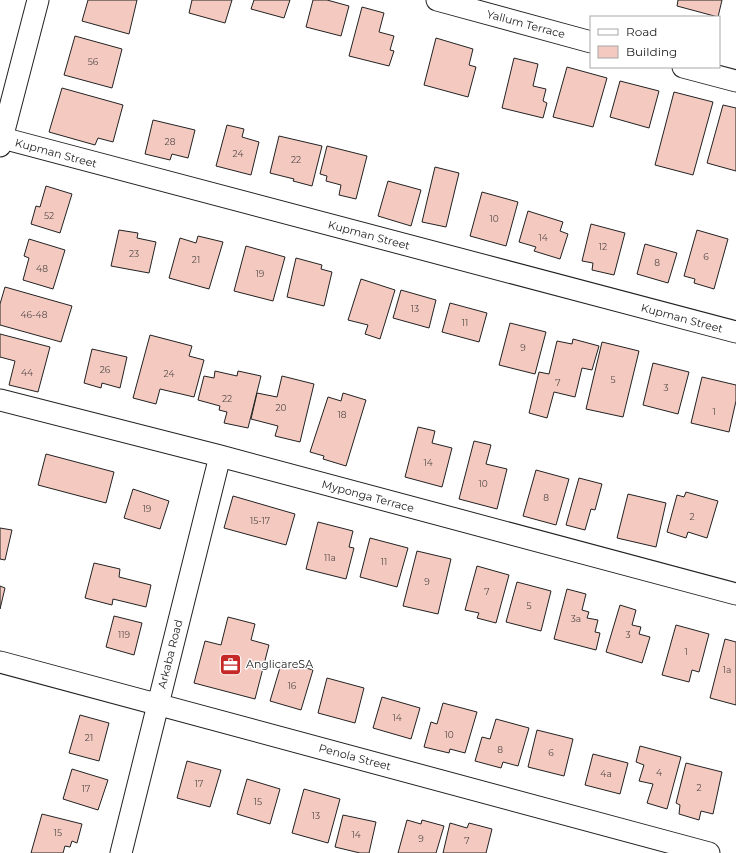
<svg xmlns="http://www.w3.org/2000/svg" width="736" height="853" viewBox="0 0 736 853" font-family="Montserrat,sans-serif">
	<rect width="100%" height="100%" fill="#fff"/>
	<path fill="#f3c9c0" stroke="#222" d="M88,0H137L129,34L82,21Z
		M192,0H232L225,23L189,13Z
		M254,0H290L284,18L251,9Z
		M313,0H327L349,6L341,36L306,27Z
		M678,0H722L718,17L677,6Z
		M362,7L384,13L379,32L394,36L390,50L394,51L389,66L349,56Z
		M75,36L122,49L112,88L64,75Z
		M436,38L473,49L469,65L476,67L468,97L424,85Z
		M514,58L538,64L533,86L546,89L543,101L547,103L543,118L502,108Z
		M567,67L607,78L593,127L553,117Z
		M620,81L659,91L649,128L610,117Z
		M62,88L123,105L113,142L98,138L95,145L49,132Z
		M674,92L713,102L693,175L655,165Z
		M723,105L736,108V171L707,163Z
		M153,120L195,130L188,158L172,154L170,160L145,154Z
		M227,125L244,129L242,137L259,142L251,175L216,166Z
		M279,136L322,146L312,186L293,181L294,179L270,173Z
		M327,146L367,156L356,199L339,195L341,185L326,181L327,176L320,174Z
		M435,167L459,173L446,227L422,222Z
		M388,181L421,190L411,226L378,216Z
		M46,186L72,194L60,233L31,224L36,206L40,207Z
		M482,192L518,202L506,246L470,236Z
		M528,211L563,222L560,231L568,234L560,259L534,251L536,247L519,242Z
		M591,224L625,233L614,275L592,270L593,263L582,261Z
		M119,230L138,233L137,238L156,242L149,273L111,266Z
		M697,230L728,239L714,289L694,283L695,279L684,276Z
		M198,236L223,242L209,289L169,278L180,238L196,243Z
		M29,239L65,250L53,289L23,280L29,258L24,256Z
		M645,244L677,253L668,283L637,274Z
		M246,246L285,257L273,301L234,291Z
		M296,258L322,265L321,269L332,272L324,306L287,297Z
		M361,279L395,290L380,339L365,334L368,325L348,320Z
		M5,287L72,306L61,342L0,325V304Z
		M401,290L436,300L429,328L393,318Z
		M450,303L487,313L479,342L442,332Z
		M510,323L546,332L535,374L499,365Z
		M0,334L50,347L38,392L9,385L15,361L0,357Z
		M150,335L192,346L189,356L204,360L194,397L160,389L156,404L133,398Z
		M573,339L599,346L592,370L582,368L575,397L554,392L547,418L529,413L539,372L549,374L557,341L572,344Z
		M602,342L639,351L623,417L586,409Z
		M92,349L127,357L120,388L102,383L101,388L84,383Z
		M653,363L689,372L678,414L643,405Z
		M215,371L237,376L238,371L261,376L248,428L224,423L227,412L219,410L220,406L198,400L204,376L214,378Z
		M282,376L314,384L300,442L275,436L278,426L251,419L257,393L277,397Z
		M702,377L736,385V401L729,432L691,423Z
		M343,393L366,400L346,466L323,459L324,456L310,452L328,397L341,401Z
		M418,427L435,431L432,443L452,448L442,487L405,477Z
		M474,441L491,445L486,464L507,469L497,509L459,499Z
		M46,454L114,472L106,503L38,485Z
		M536,470L569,479L556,525L523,516Z
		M579,478L602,484L595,510L591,509L585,530L566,525Z
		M133,489L169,501L160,529L124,518Z
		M686,492L718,501L707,538L688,532L686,538L667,532L677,495L684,497Z
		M628,494L666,503L656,547L617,538Z
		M233,496L295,514L286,545L224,528Z
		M318,522L353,531L349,547L354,548L346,579L306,569Z
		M0,528L12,530L5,560L0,559Z
		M370,538L408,548L397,587L360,577Z
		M417,551L451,559L438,614L403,606Z
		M94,563L120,569L119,577L151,585L146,607L113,599L112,605L85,598Z
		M477,566L509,575L496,623L477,618L479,613L465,610Z
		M517,582L551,591L541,631L506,622Z
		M0,586L5,588L0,609Z
		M567,589L586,594L582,610L589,612L587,618L598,620L595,632L600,633L596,650L554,639Z
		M620,605L636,610L632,625L641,627L639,634L650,637L642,663L606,652Z
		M114,616L142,623L134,655L106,647Z
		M228,617L255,624L251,640L269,645L255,699L194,683L205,641L221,645Z
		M676,625L709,634L699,672L692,670L689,682L662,675Z
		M725,639L736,642V705L710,698Z
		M282,661L313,670L301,710L270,701Z
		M327,678L364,688L355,723L318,713Z
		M382,697L420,708L411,739L373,728Z
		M443,703L477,712L465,753L450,749L449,753L424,747L431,722L437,724Z
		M80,715L109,723L99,761L69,753Z
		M496,719L529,728L518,766L503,762L501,768L475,761L482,737L490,739Z
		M537,730L573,739L564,776L528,767Z
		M640,746L681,757L667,809L647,803L653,784L639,781L644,765L636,762Z
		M593,754L628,763L620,794L585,785Z
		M187,761L221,770L210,807L177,798Z
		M686,763L722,772L713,814L701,811L699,820L679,814L680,805L676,803Z
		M72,769L108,780L98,810L63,799Z
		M247,779L280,789L270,824L237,814Z
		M304,789L340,799L328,843L292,833Z
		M42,814L82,824L77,843L72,841L70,847L65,846L63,853H31Z
		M343,815L376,822L369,853H360L335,847Z
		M407,820L421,824L422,820L444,826L436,853H398Z
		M450,823L467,828L469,823L492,829L486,853H443Z"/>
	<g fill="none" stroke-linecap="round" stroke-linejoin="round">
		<defs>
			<path id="minor" d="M437,0L591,42
				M683,67L736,81
				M2,138L736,332
				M0,146L38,0
				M0,400L220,456L736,594
				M0,662L709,853
				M121,853L220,456"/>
		</defs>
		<use href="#minor" stroke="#222" stroke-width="23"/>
		<use href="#minor" stroke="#fff" stroke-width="21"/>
	</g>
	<defs>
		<symbol id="office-square" viewBox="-11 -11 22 22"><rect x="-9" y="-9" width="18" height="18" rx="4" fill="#c62828" stroke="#fff"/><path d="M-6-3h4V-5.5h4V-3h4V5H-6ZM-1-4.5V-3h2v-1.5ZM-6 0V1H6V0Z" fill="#fff"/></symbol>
	</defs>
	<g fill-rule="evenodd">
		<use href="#office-square" x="218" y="652" width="25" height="25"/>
	</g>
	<g text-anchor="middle" stroke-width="3" stroke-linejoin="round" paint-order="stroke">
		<g font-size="9" fill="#564c4a">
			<text x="93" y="65">56</text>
			<text x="170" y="145">28</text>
			<text x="238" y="157">24</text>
			<text x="296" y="163">22</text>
			<text x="49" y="219">52</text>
			<text x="494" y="222">10</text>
			<text x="543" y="241">14</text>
			<text x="603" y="250">12</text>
			<text x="134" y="257">23</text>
			<text x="706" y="260">6</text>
			<text x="196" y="263">21</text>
			<text x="657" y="266">8</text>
			<text x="42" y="272">48</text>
			<text x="260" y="277">19</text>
			<text x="415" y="312">13</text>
			<text x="34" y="318">46-48</text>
			<text x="465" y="326">11</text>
			<text x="523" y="351">9</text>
			<text x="105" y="373">26</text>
			<text x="27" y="376">44</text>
			<text x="169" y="377">24</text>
			<text x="613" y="383">5</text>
			<text x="558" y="386">7</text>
			<text x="666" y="391">3</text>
			<text x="227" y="402">22</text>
			<text x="281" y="411">20</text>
			<text x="714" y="415">1</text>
			<text x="342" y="418">18</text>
			<text x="428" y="466">14</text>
			<text x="483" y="487">10</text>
			<text x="546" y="501">8</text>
			<text x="147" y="512">19</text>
			<text x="692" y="520">2</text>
			<text x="260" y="524">15-17</text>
			<text x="330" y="561">11a</text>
			<text x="384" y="565">11</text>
			<text x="427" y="585">9</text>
			<text x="487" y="595">7</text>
			<text x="529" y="609">5</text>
			<text x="576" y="622">3a</text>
			<text x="124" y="638">119</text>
			<text x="628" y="638">3</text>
			<text x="686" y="655">1</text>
			<text x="727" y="673">1a</text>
			<text x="292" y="689">16</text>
			<text x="397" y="721">14</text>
			<text x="449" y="738">10</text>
			<text x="89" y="741">21</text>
			<text x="500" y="753">8</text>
			<text x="551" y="756">6</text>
			<text x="659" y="776">4</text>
			<text x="606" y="777">4a</text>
			<text x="199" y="787">17</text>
			<text x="699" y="791">2</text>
			<text x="86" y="792">17</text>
			<text x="258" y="805">15</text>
			<text x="316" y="819">13</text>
			<text x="58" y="836">15</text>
			<text x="356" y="838">14</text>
			<text x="421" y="842">9</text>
			<text x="467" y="844">7</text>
		</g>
		<g font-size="11" fill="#222" stroke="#fff">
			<text transform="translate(526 24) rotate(15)" y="4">Yallum Terrace</text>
			<text transform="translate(56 153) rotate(15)" y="4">Kupman Street</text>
			<text transform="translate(369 235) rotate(15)" y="4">Kupman Street</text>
			<text transform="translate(682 318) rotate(15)" y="4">Kupman Street</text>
			<text transform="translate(368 496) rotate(15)" y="4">Myponga Terrace</text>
			<text transform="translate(170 654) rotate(-76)" y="4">Arkaba Road</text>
			<text transform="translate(355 757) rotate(15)" y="4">Penola Street</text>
		</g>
		<g font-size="11" fill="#222" stroke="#fff" text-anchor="start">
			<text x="246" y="668">AnglicareSA</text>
		</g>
	</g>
	<rect x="590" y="16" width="130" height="52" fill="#ffffff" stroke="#a7a7a7"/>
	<rect x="598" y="29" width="20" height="6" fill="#ffffff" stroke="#a7a7a7"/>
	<text x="626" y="36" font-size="12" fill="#222222">Road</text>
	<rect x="598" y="46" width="20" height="12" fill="#f3c9c0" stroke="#a7a7a7"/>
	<text x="626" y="56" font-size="12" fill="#222222">Building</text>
</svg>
